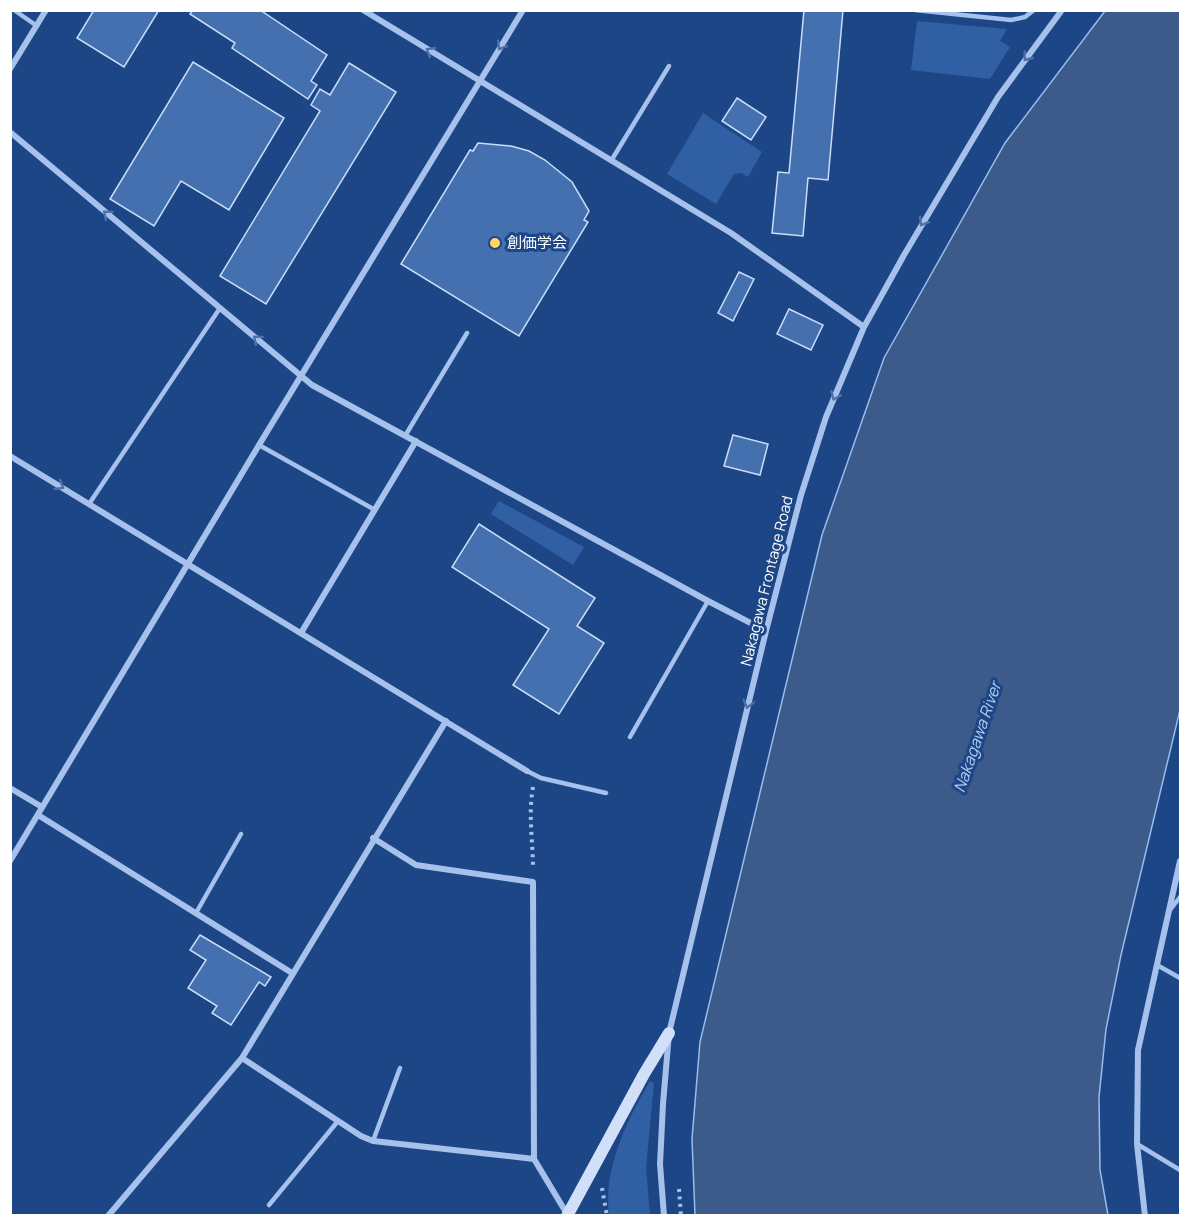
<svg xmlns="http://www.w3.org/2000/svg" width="1191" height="1226" viewBox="0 0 1191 1226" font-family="Manrope,'Noto Sans JP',sans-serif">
	<rect width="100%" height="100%" fill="#1d4687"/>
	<path fill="#305fa4" d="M917,21L1007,29L1000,41L1010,47L990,79L911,70Z
		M703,113L762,152L748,177L741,173L734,174L716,204L667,174Z
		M499,501L584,547L573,565L491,514Z
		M650,1081L654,1083L646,1168L650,1215H609C603,1169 627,1120 650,1081Z"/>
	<path fill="#3c5a8a" stroke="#99bced" stroke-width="1.5" d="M1105,11H1180V710L1121,955L1106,1029L1099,1097L1100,1170L1108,1215H695L692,1139L700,1042L822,535L884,358L1005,143Z"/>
	<path fill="#4570b0" stroke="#caddf8" stroke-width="1.5" d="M94,10H159L124,67L77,38Z
		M193,10H260L327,55L311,81L317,85L308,99L232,48L235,43L190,14Z
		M804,10H843L828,180L808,178L803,236L772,233L778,172L789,173Z
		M193,62L284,118L229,210L181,181L154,226L110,199Z
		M349,63L396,92L266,304L220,276L320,111L311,105L320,89L330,95Z
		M737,98L766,117L751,140L722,121Z
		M478,143L511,146L529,151L545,160L572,182L589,211L584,220L588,222L519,336L401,264L470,150L473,151Z
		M739,272L754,279L733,321L718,313Z
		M789,309L823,325L811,350L777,334Z
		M733,435L768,444L760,475L724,466Z
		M479,524L595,598L577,626L604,643L559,714L513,685L549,629L452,567Z
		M200,935L271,977L265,986L259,982L231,1025L212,1013L217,1006L188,988L206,960L190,950Z"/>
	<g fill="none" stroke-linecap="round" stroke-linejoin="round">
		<path stroke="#a6c1eb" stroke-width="4" stroke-dasharray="3 4.5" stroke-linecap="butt" d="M533,787C528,815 533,841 533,869
			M602,1188L607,1216
			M679,1189L681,1216"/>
		<path stroke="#a6c1eb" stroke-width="4.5" d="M14,10L37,26
			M915,10L1011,20L1025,17L1034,10
			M611,161L669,66
			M405,436L467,333
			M259,445L375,510
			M89,504L220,308
			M630,737L708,601
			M527,771L541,778L606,793
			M1170,910L1180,897
			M196,913L241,834
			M1157,965L1180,978
			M373,1141L400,1068
			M1137,1144L1180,1170
			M269,1205L338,1121"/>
		<path stroke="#a6c1eb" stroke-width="6" d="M363,10L731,233L864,327
			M10,69L46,10
			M10,132L312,385L708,601L766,631
			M10,456L527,771
			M301,633L416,441
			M10,788L42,807
			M38,815L292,973
			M373,838L416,865L533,882L534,1159L567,1214
			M10,861L259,445L523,10
			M242,1058L361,1136L373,1141L534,1159
			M108,1216L242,1058L446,721
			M664,1216L660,1164L663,1104L669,1033L766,631L801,495L826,417L864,327L904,255L998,97L1062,10
			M1145,1216L1137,1144L1138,1050L1180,861"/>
		<path stroke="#d1e0f8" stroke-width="12" d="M567,1216L644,1074L669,1033"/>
	</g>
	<defs><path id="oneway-chevron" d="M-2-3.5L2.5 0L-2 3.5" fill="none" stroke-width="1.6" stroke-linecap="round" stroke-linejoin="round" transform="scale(1.5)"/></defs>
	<g stroke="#4d71aa">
		<use href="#oneway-chevron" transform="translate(501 46) rotate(121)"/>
		<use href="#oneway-chevron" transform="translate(430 51) rotate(-149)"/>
		<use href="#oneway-chevron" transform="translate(1027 57) rotate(127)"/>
		<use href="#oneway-chevron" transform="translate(107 214) rotate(-140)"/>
		<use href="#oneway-chevron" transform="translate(923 222) rotate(121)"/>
		<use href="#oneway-chevron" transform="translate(257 339) rotate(-140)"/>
		<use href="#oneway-chevron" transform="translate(835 396) rotate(113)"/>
		<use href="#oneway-chevron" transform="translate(60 486) rotate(31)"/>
		<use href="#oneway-chevron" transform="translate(748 704) rotate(104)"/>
	</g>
	<circle fill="#fbd764" stroke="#1d4687" stroke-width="2" cx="495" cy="243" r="6"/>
	<g text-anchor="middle" stroke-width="6" stroke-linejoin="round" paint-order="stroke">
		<g font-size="15" fill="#fff" stroke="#1d4687" text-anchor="start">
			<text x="507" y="248">創価学会</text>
		</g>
		<g font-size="15" fill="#fff" stroke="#1d4687">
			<text transform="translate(767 581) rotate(-76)" y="5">Nakagawa Frontage Road</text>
		</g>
		<g font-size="16" font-style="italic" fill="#b1ccf2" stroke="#1d4687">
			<text transform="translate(977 737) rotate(-71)" y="6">Nakagawa River</text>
		</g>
	</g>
	<rect width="1191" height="1226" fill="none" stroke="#ffffff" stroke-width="24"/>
</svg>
